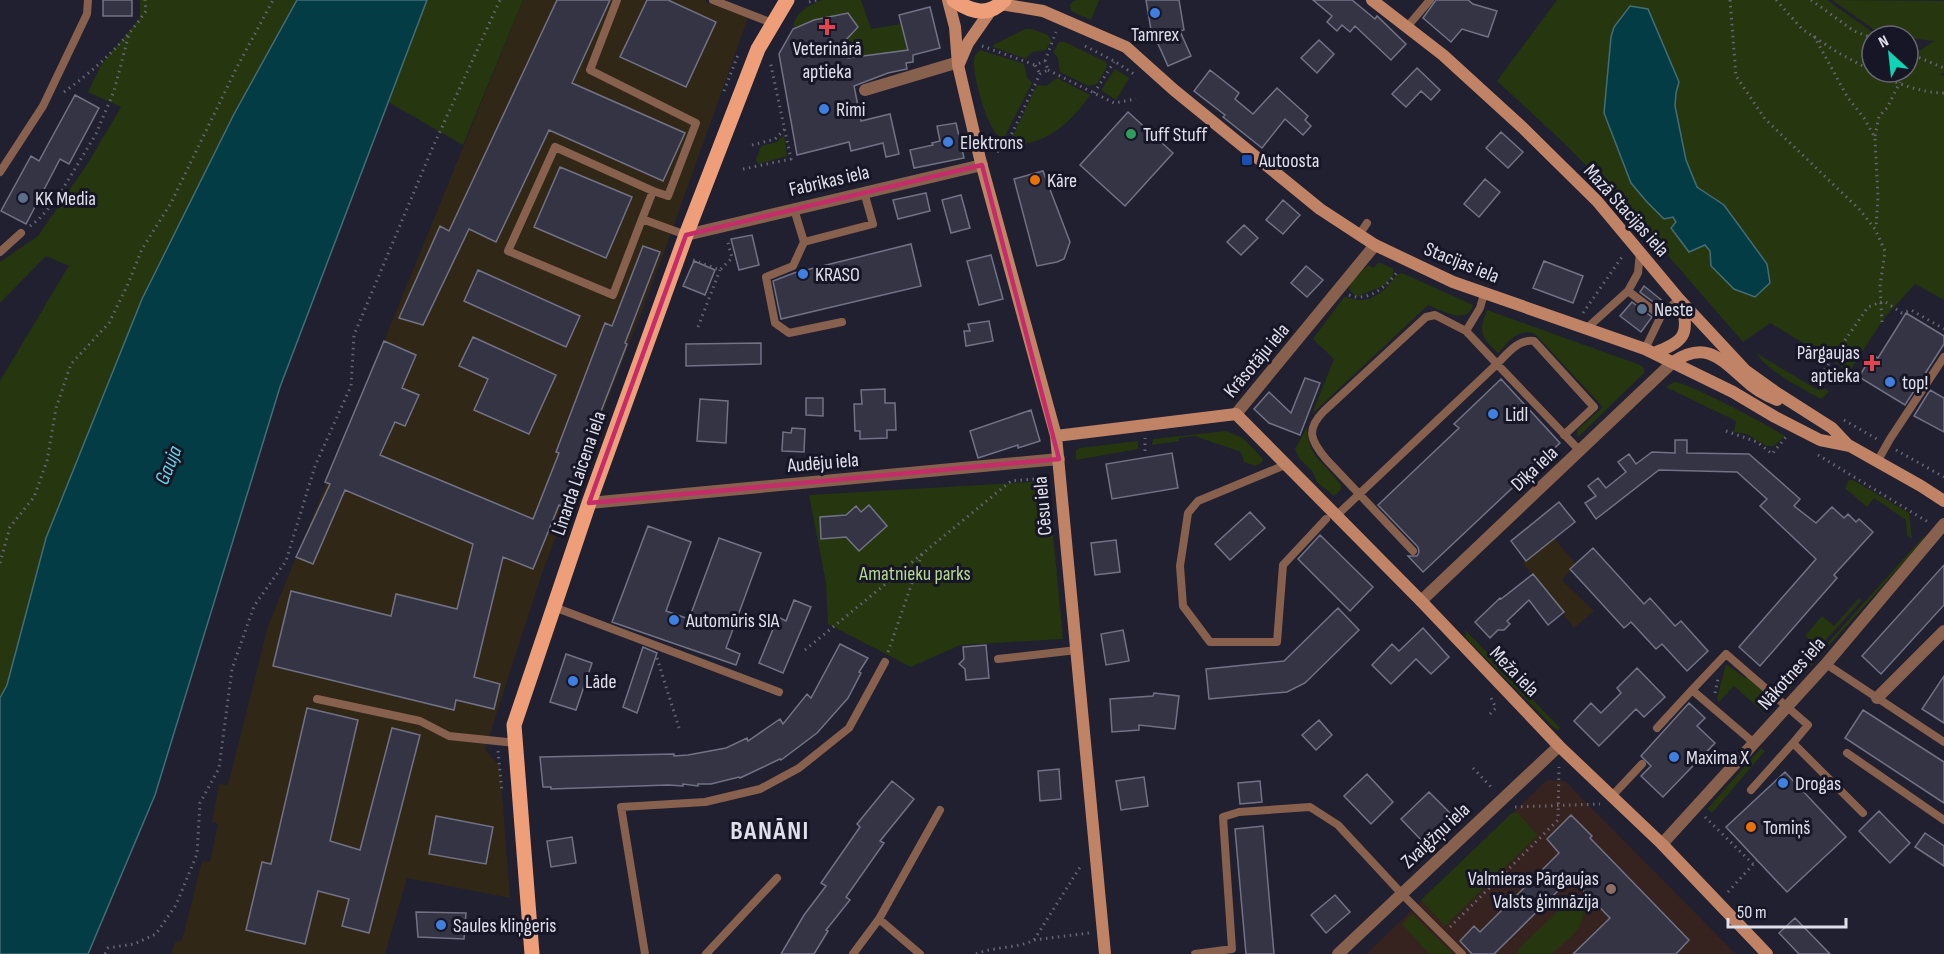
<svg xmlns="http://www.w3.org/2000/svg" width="1944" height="954" viewBox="0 0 1944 954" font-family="'Sofia Sans Condensed',sans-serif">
	<rect width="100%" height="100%" fill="#202030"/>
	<path fill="#302717" d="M523,0H706V2L748,18L664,253L541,576L485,750L500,766L510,898L407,878L385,954H171L175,942L182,940L202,861L210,862L218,824L212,822L219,784L228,785L268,626Z
		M1554,538L1576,564L1562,580L1594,611L1574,628L1523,563Z"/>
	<path fill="#362320" d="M1547,780L1565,781L1736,954H1366Z"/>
	<path fill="#26360f" d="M140,0H297L234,114L142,299L47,538L7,685L0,698V381L68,267H71L46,256L0,303V262L38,236L88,163L121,107L88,92L101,65L140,18Z
		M427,0H523L463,145L388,102Z
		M822,0H861L871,29L901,24L908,50L865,56L852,76L845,41L848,13L814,20L793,29C794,13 809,5 822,0Z
		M1077,0H1099L1091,20L1071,11L1070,5L1073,1Z
		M1557,0H1827L1878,36H1872V48L1868,58L1872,59V72H1908V55L1911,56L1934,41L1908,38V36H1883L1832,0L1944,1V73L1939,75L1944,76V300L1915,284L1885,317L1847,375L1840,365L1770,323L1743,342L1619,199L1564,143L1497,81Z
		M1025,29H1032L1048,35L1051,41L1046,50L1032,52L1026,59L993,47V45Z
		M1059,42H1065L1106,62L1107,67L1097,84L1088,86L1060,72L1058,58L1053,52Z
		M980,50L1024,64L1027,77L1032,83L1005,136L1001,138C988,132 973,77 974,62C974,56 976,54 980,50Z
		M1115,69L1128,77L1129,79L1116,100L1101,90Z
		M1057,78L1090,95C1072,122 1043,148 1009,144L1037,85L1046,86Z
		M784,135L787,156L758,164L756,159L761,146L777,142Z
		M1378,263H1381L1393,269V276L1385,285L1356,297L1349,289L1351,282L1368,265L1373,268Z
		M1402,273L1473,305L1470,312C1457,321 1441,310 1428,305L1312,414L1334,359L1313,339L1344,297C1349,297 1353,299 1358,300C1378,301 1387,286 1398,274Z
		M1487,310L1640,365L1644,368V373L1578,437L1577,430L1603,407L1535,334C1519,327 1508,342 1498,353C1481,337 1478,332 1487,310Z
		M1756,353L1818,390L1826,389L1829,392L1821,399C1801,388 1769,372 1756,353Z
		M1674,382C1689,385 1704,393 1718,400C1741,411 1763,423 1785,436L1774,446H1766L1747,434L1734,432L1736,421L1666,387Z
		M1307,427C1308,459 1324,461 1341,485V489L1334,496L1317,482L1313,472L1299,458L1295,449Z
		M1226,431L1243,438L1263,459L1261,463L1255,466L1244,462L1241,452L1195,436L1179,438V441L1152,445L1153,439Z
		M1138,441V449L1076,460V450L1080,448Z
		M1849,480H1853L1909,513L1912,539L1907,535L1906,520L1874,498L1867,507L1845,488Z
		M1048,481L1063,639L960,645L911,667L828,624L826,583L809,495Z
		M1925,535L1922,542L1789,690L1788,687Z
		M1858,599L1862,600L1782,688L1778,687L1815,644L1805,636L1822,616L1834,626Z
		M1465,630L1560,728L1558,730L1553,727L1466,638Z
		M1726,664L1745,678L1748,675L1772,696L1762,711L1734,686L1719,702L1717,699Z
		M1761,748L1765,751L1712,813L1707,809Z
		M1517,812L1538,835L1445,926L1421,900L1512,813Z
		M1573,903L1583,910C1585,930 1565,941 1552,954H1517L1519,948L1563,906Z
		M1412,914L1453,954H1429L1402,924Z"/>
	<path fill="#033c44" stroke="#456d76" stroke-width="1.5" d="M297,0H427L280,387L155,795L88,954H0V698L7,685L46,538L142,299L234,114Z
		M1630,6L1648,9L1679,82L1676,93L1675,106L1686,160L1697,187L1724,205L1767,264L1770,283L1755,297L1734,289L1711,266L1710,251L1705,245L1689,252L1671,228L1676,222L1673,217L1664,219L1647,202L1631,183L1604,113L1611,37L1614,27Z"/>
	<path fill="#343445" stroke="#727286" stroke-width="1.5" d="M103,0H132V16H103Z
		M557,0H610L572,83L685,133L663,181L549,130L496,242L469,229L423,325L399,318L440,226L449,231Z
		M647,0H668L716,22L686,87L620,57Z
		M1146,0H1179L1184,30L1180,31L1191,56L1168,66L1154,35L1152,36Z
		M1313,0H1352L1375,19L1377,16L1406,44L1391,60L1355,26L1350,32L1342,25L1337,31L1327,22L1332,16Z
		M1436,0H1468L1473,4L1497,11L1488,37L1462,29L1451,42L1423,18Z
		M930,7L940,48L913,55V62L906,63L907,69L888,73L854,86L861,121L890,114L899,154L886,157L883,143L851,151L849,142L797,155L779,54L793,29L814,20L848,13L858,27L845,41L848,58L908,50L899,15Z
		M1319,40L1334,54L1317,73L1301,58Z
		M1417,68L1440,90L1431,100L1421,91L1406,107L1392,94Z
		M1210,70L1239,93L1235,99L1253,114L1277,88L1308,116L1305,120L1311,126L1303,135L1285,119L1262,148L1223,117L1225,115L1194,91Z
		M75,95L99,108L69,164L60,159L26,224L1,211L31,156L39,161Z
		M1128,112L1173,153L1125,206L1080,165Z
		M956,123L964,158L914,168L910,150L933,145L932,143L940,141L937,126Z
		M1501,132L1523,152L1508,168L1486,148Z
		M560,167L632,197L606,258L534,227Z
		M1043,171L1070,242L1064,259L1057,262L1037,266L1014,179Z
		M1485,179L1500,192L1479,217L1464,204Z
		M926,193L930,211L898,219L893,200Z
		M961,195L970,228L951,233L942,200Z
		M1283,200L1300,215L1283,234L1266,220Z
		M1244,225L1258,238L1241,255L1227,242Z
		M752,235L759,265L739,270L731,239Z
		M911,244L921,286L781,319L773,281L794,273Z
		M643,246L660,252L625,343L627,344L564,507L559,505L533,569L503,557L474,677L500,684L494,709L456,700L454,710L273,666L291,591L391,616L396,594L457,609L473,544L345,490L313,564L296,557L330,484L325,482L384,341L416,355L402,388L419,395L405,426L395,422L380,455L533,519L559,453L556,452L605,323L612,326Z
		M991,255L1003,299L979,305L967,261Z
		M694,261L715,270L705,295L683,286Z
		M1544,261L1583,276L1573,303L1533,288Z
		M1306,266L1323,280L1307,297L1291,283Z
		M478,270L580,316L566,347L464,301Z
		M1644,286L1664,302L1660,307L1640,292Z
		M1632,302L1652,317L1641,332L1620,316Z
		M1906,313L1944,336V344L1905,405L1859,377L1872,355L1878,358Z
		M989,321L993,341L966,346L964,331H970L968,324Z
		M473,337L556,375L529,434L474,410L488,379L459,366Z
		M761,343V364L686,366V344Z
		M1305,378L1320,383L1300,435L1269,423L1254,409L1269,392L1291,413Z
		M1501,379L1560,443L1423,572L1408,556H1417L1419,552L1418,547L1378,505L1459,428L1454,424Z
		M885,389V403H895L896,430H887V438L860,439V431H855L854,404H862L861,390Z
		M1930,390L1944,398V432L1914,416Z
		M806,398H823V416L806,415Z
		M700,399L728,401L726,443L697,441Z
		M1031,410L1040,441L1018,448V445L978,458L970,431Z
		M792,428L805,429L804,452L782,451L783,432L791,433Z
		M1675,440H1687V453L1749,454L1800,499L1794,506L1816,523L1832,507L1844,518L1848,514L1856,522L1859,519L1873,532L1834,575L1837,578L1760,666L1739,647L1816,559L1760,506L1767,499L1737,472L1659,470L1596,519L1585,503L1596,496L1588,486L1598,478L1606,488L1626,472L1618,462L1629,454L1636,464L1652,452L1675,453Z
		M1172,453L1178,488L1112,499L1106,464Z
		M1559,502L1575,522L1526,561L1511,541Z
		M869,505L887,526L859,551L846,537L821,539L820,517L846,515L856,506L861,512Z
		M1250,512L1265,528L1230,560L1215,544Z
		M648,526L691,542L666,611L689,619L719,538L761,553L726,648L740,654L736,665L612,622Z
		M1320,535L1373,587L1350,611L1298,559Z
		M1116,540L1120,572L1095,575L1091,543Z
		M1593,548L1644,604L1650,598L1675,626L1681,621L1708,651L1687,671L1662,644L1656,649L1631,622L1624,628L1570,569Z
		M1944,565V605L1881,674L1862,656Z
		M1533,574L1564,612L1548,625L1529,600L1507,621L1510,624L1504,630H1498L1490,638L1475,622L1500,598L1501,599Z
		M794,600L811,607L783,673L759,663L778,617L786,621Z
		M1338,608L1359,630L1305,683L1287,692L1209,699L1206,669L1284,661Z
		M1423,628L1449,657L1431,674L1416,659L1391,684L1372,665L1392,644L1399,651Z
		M1123,630L1129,661L1106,665L1101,634Z
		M840,644L868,658L859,672L861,673L848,698L817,733L781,760L780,759L740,778L739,777L711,784H698V786L683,784V786L668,785L551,789V787H543L540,757L674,754V756L688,755L726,748L747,738L748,741L780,719L783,724L807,694L811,698Z
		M986,645L989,678L966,680L965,669L959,664L964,659L963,647Z
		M643,647L657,653L637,713L623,707Z
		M566,654L592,663L576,710L550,702Z
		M1637,668L1665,697L1644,717L1636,709L1599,746L1574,721L1591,703L1601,713L1621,693L1617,688Z
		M1944,676V723L1922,709Z
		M1154,693L1179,696L1175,729L1139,725V730L1112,732L1110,699L1153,696Z
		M1689,703L1705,718L1697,726L1715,743L1663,797L1641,776L1651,766L1641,756Z
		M307,708L358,720L330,841L360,850L392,728L420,735L369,933L342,926L349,899L318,891L305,944L246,930L262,862L271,864Z
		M1863,710L1944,762V803L1845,738Z
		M1319,720L1332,735L1316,750L1302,735Z
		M1059,769L1061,799L1040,801L1038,771Z
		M1785,772L1846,837L1787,892L1726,827Z
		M1367,774L1393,802L1371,824L1344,796Z
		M1144,777L1148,806L1121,810L1116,781Z
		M892,781L914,799L880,841L884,843L846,897L850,900L826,930L828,931L814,954H781L804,915L826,886L821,883L860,827L857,824Z
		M1260,781L1262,802L1240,804L1238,783Z
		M1429,792L1451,814L1423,842L1401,819Z
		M1879,811L1910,843L1890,863L1859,831Z
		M1571,815L1592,836L1590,838L1689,940L1676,954H1573L1610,918L1571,878L1494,954H1472L1460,941L1474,926L1480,932L1559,853L1547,839Z
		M436,816L493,827L486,864L429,854Z
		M1263,826L1274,954H1246L1235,829Z
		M1925,833L1944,846V866L1915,847Z
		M572,837L576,863L551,867L547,841Z
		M1335,895L1350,912L1326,933L1311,915Z
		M416,912L466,913L464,939L418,937Z
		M1795,918L1830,954H1799L1779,933Z"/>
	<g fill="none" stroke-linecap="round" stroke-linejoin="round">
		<path stroke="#656574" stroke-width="3" stroke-dasharray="1.5 4.5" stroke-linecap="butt" d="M1730,0L1736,76L1765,119L1859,209L1875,229L1885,251L1880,286L1882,322
			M1776,0L1802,29L1837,52L1872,71
			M1811,0L1854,31L1872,38
			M809,2L817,0
			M1814,36L1848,98L1864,118L1875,138L1878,197L1876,227
			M982,46L1035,65
			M1085,46L1114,61L1134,74
			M1908,53L1944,68
			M1045,61L1056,32
			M1048,70L1114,103L1136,99
			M1874,72C1894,83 1922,93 1944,93
			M724,91L738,55
			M64,92C96,69 124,43 146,11L145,0
			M1094,93L1114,62
			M1875,136L1879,116L1887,108L1900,82
			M752,145L775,139L785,129
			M997,152L1006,146L1040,74L1048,70L1045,61L1035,65L1040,74
			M743,169L791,159L770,61
			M30,226L39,219L56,200L96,134L114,91L129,34
			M693,260L720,270L732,258L727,239
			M1349,295C1368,303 1387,286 1398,271
			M1583,313L1624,254
			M698,327L720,270
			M1821,375L1868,307L1884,301L1902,313L1911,310L1944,329
			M1844,420L1877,439
			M1726,431L1757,442L1772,454L1786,437
			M1896,450L1944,477
			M1145,451V438
			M1818,455L1928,522
			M0,563L10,527L34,497L47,461L56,408L71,364L109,323L128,284L142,249L171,203L236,69L273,0
			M805,650L1011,481L1046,478
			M888,652L922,554
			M657,658L679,728
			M1715,693L1718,679
			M1490,714L1496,708L1490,696
			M498,751L502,792
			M1473,768L1491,787
			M1515,807L1600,804
			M1705,817L1753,864
			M1728,892L1757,860
			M1450,927L1558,820L1559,767
			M1034,940L1089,933
			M105,954L108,948L134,944L156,934L176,905L197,854L200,803L219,768L232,669L254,606L286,561L315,466L351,386L354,335L432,149L500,0
			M976,954C995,946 1016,949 1034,940L1082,864"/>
		<path stroke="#87604e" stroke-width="8" d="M617,0L590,70L696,123L668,196L653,191
			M713,0L772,23
			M1407,27L1430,0
			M0,172L43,106L87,14L88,0
			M794,209L804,242L873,224L864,192
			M642,219L653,191L555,147L508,251L613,295L642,219L686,235
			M1359,235L1367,223
			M804,242L793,266L766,277L775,323L789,333L842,322
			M0,252L21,233
			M1628,291L1661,316
			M1587,328L1628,291L1638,273L1640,252
			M1466,331L1480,308L1484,294
			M1645,349L1661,316L1679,299
			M1877,462L1890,439L1944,357
			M1285,465L1198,501L1188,513L1180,566L1183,606L1210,642H1277L1283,565L1326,519
			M1336,516L1497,364L1580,451
			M1413,551L1326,459C1311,441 1305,430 1324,411L1426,317L1435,315L1466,331L1497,364C1508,353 1518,339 1534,341L1594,407L1564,435
			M554,607L779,692
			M998,659L1077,650
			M1826,664L1944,742
			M317,699L420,721L449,736L516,743
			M1657,728L1692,690
			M1754,743L1692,690L1726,654L1808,725L1793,743L1863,813
			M1847,753L1944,820
			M1751,790L1793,743
			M1612,796L1642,764
			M879,919L920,954
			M645,954L621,807L705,802L760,789L799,768L849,728L885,662
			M706,954L777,878
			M853,954L879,919L940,810
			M1195,954L1232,949L1223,817L1239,812L1310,807L1338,825L1401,893L1462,954"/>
		<path stroke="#87604e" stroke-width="12" d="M865,90L952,64
			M686,235L982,165
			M1236,414L1375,245
			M589,503L1059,459
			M1421,601L1673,362
			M1877,698L1944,631
			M1662,844L1826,664L1944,524
			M1338,954L1559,746"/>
		<path stroke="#c18366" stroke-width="12" d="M948,0L955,27L958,65L980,159L1056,436L1105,954
			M1372,0L1443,55L1523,128L1597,201L1679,299L1746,371L1774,391L1832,428L1849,446
			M1001,4L1043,11L1126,47L1174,90L1320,209L1375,245L1453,282L1645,349L1733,392L1775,417L1820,440L1850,446L1921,486L1944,501
			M959,64L968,43L991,10
			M1654,353C1683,342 1691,335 1681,304
			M1673,362C1706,340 1721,359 1745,380C1754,389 1765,395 1777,400
			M1056,436L1236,414L1421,601L1559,746L1662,844L1767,954"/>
		<path stroke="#ee9e79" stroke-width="15" d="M954,0C971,12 989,17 1004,0
			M532,954L514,725L589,503L686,235L758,49L787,0"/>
	</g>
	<path fill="none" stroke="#c52c69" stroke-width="4.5" stroke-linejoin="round" d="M982,165L1059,459L589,503L686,235Z"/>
	<g fill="#3f7fe0" stroke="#171626" stroke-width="2">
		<circle cx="1155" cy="13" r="6"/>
		<circle cx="824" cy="109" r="6"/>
		<circle cx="948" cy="142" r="6"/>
		<circle cx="803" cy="274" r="6"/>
		<circle cx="1890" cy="382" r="6"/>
		<circle cx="1493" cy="414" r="6"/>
		<circle cx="674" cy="620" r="6"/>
		<circle cx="573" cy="681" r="6"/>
		<circle cx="1674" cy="757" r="6"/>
		<circle cx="1783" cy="783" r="6"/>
		<circle cx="441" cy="925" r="6"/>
	</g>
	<g fill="#e0444e" stroke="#171626" stroke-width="2">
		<path d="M824 18h6v6h6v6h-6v6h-6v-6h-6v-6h6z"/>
		<path d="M1869 354h6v6h6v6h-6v6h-6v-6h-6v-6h6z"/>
	</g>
	<circle fill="#2e9e5b" stroke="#171626" stroke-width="2" cx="1131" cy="134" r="6"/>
	<rect fill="#1a4fb4" stroke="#171626" stroke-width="2" x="1241" y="154" width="12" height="12" rx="3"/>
	<g fill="#e8710a" stroke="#171626" stroke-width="2">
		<circle cx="1035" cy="180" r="6"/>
		<circle cx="1751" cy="827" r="6"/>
	</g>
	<g fill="#5c6f8a" stroke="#171626" stroke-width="2">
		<circle cx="23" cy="198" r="6"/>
		<circle cx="1642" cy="309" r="6"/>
	</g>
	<circle fill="#8d6e63" stroke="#171626" stroke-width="2" cx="1611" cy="889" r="6"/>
	<g text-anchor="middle" stroke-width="6" stroke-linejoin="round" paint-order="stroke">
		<g font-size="20" fill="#e0e0eb" stroke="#171626" text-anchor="start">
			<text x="1155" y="41" text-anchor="middle">Tamrex</text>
			<text x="827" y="55" text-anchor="middle">Veterinārā<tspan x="827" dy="23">aptieka</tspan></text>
			<text x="836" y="116">Rimi</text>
			<text x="1143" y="141">Tuff Stuff</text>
			<text x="960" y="149">Elektrons</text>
			<text x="1259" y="167">Autoosta</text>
			<text x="1047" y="187">Kāre</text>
			<text x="35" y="205">KK Media</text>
			<text x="815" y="281">KRASO</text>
			<text x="1654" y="316">Neste</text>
			<text x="1860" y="359" text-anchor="end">Pārgaujas<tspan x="1860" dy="23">aptieka</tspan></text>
			<text x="1902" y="389">top!</text>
			<text x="1505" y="421">Lidl</text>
			<text x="686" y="627">Automūris SIA</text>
			<text x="585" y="688">Lāde</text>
			<text x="1686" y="764">Maxima X</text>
			<text x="1795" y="790">Drogas</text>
			<text x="1763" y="834">Tomiņš</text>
			<text x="1599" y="885" text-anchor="end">Valmieras Pārgaujas<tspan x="1599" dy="23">Valsts ģimnāzija</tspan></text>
			<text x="453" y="932">Saules kliņģeris</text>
		</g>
		<g font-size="20" fill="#e0e0eb" stroke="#171626">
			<text transform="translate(829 180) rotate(-13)" y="7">Fabrikas iela</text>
			<text transform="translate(1627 210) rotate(48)" y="7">Mazā Stacijas iela</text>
			<text transform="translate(1462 262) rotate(22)" y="7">Stacijas iela</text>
			<text transform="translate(1256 360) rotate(-50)" y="7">Krāsotāju iela</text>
			<text transform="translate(823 462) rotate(-5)" y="7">Audēju iela</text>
			<text transform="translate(1534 468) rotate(-43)" y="7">Dīķa iela</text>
			<text transform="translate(578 473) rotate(-71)" y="7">Linarda Laicena iela</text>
			<text transform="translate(1042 506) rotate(-95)" y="7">Cēsu iela</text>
			<text transform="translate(1515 671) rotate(46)" y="7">Meža iela</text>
			<text transform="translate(1791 673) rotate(-48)" y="7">Nākotnes iela</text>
			<text transform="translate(1435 835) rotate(-43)" y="7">Zvaigžņu iela</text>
		</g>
		<g font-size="20" fill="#b8d892" stroke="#171626">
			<text x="915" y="580">Amatnieku parks</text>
		</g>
		<g font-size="21" font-style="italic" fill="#69d1e2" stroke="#171626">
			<text transform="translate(168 465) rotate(-68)" y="7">Gauja</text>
		</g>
		<g font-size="26" font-weight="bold" letter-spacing="1.5" fill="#e0e0eb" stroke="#171626">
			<text x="770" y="839">BANĀNI</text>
		</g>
	</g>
	<g transform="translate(1890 54) rotate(333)"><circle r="28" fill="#171626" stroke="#676775" stroke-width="1.5"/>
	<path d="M0-4.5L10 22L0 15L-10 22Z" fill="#10d5b4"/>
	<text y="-9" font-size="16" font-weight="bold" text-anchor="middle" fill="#e0e0eb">N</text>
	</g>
	<path d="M1728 918v9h118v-9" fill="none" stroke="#e0e0eb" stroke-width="3"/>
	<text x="1737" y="918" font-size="18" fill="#e0e0eb" stroke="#171626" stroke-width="4.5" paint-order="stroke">50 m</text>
</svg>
